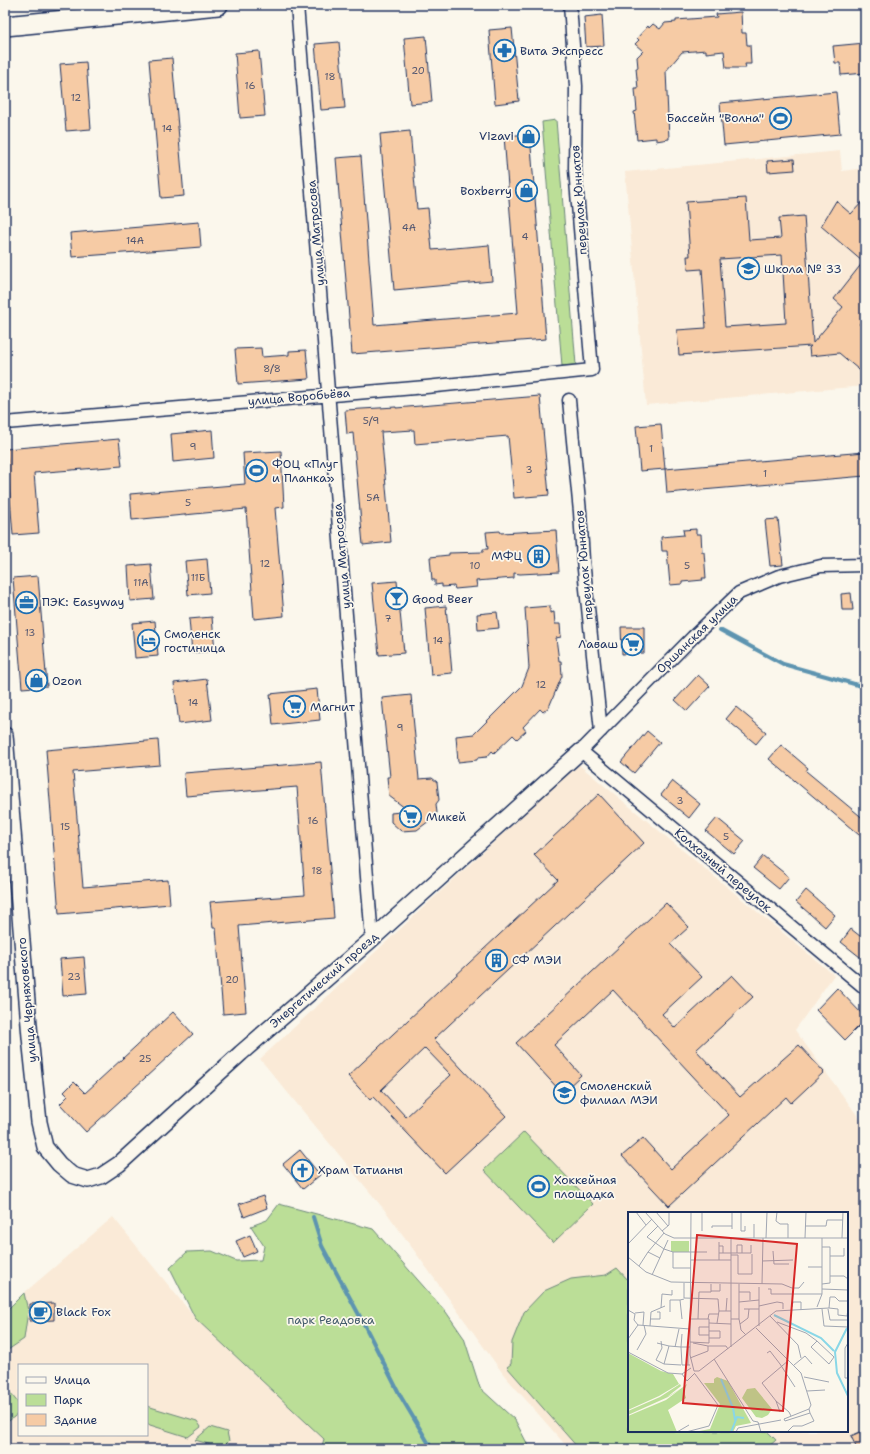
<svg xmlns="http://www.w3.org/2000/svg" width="870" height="1454" viewBox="0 0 870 1454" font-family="'Shantell Sans',sans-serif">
	<rect width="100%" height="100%" fill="#fbf7ec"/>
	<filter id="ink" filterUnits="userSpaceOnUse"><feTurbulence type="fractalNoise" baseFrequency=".025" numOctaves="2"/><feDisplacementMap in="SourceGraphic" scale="8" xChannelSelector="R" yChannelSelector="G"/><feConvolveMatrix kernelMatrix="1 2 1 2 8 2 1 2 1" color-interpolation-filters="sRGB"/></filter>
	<g filter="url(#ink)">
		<path fill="#faead7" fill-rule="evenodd" d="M840,151L842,171L865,168V386L646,405L625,172Z
			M578,764L834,975L795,1030L865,1126V1449H569L504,1375L387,1213L260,1059ZM629,1213H847V1431H629Z
			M113,1217L195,1318L324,1439L321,1449H5V1424L19,1413V1435H147V1365H19V1404L7,1389L5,1379V1352L24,1339L28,1311L24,1293Z"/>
		<path fill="#bbde97" stroke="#6b867a" d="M556,120L576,365L562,366L542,122Z
			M524,1132L593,1204L553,1243L484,1170Z
			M279,1204L373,1229L446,1312L464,1338L480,1388L515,1420L530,1449H321L324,1439L195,1318L170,1268L187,1252L212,1251L236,1261L261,1260L264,1246L251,1226L267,1220Z
			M617,1268L629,1281V1431H767L776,1440L766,1449H579L507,1367L511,1364L512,1342L524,1312L544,1291L571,1279L606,1275Z
			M24,1293L28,1311L24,1339L5,1352V1312Z
			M5,1379L7,1389L19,1404V1413L5,1424Z
			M147,1406L197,1421L201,1427L188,1437L150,1425L147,1423Z
			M210,1427L227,1432L229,1441L222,1448L195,1440Z"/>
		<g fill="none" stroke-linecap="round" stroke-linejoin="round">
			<path stroke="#5d94b0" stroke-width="4" d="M720,630L783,664L865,687
				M313,1217L322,1246L364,1324L401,1397L432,1449"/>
		</g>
		<path fill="#f6cba5" stroke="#1b2f5e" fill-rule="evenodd" d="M741,12L742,33H746L747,45H750L751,64H745L746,68H726L724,51L706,53V50L682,52L666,71L669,139L656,141V138L637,140L634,112L637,111L635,89H638L636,68H638L637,57L643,51L635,44L639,40L637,38L648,26L649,28L653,24L660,29L665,23L676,22V20L717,17L716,14Z
			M602,15L604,46L586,47L584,17Z
			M512,28L519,101L495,104L489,30Z
			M426,36L432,102L410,104L404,38Z
			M339,42L345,108L321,110L315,44Z
			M865,43V73L841,75L840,63H835L833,46Z
			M259,51L265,116L240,118L235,53Z
			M172,58L184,196L161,198L149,60Z
			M86,62L91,129L66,131L60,64Z
			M836,92L840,134L724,145L720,103Z
			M410,131L417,209L428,208L432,250L489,245L492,281L394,290L380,134Z
			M530,134L546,339L352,354L336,158L361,156L374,325L518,313L504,136Z
			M794,159L795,170L768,172L767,161Z
			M746,198L749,240L781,238L779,218L804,216L813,343L843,307L834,299L863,262L821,226L836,201L851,214L865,199V318L859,324L865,328V375L839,353L810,356L809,348L811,346L679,355L677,330L706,328L702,269L688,270L687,256H690L686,202ZM782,255L786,323L725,327L720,259Z
			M199,222L201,247L72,257L70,233Z
			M261,348L262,357L289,355V351L306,350L309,379L238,384L235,349Z
			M540,396L549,495L514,498L508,436L415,444L414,430L381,432L391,542L363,545L353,433L347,434L345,410L396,407V408Z
			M661,424L665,469L640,471L636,426Z
			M212,430L214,458L173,462L171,434Z
			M119,439L122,466L34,473L39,533L13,535L6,449Z
			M281,451L284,507L275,508L284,616L254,619L246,509L132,520L130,494L245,484L243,453Z
			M865,452V476L667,493L665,469Z
			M778,519L783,565L770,566L765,520Z
			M696,529V534H701L702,552H704L706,578H702L703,580L682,582V584L670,585L667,551H662L661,537L684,535L683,530Z
			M556,530L559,572L520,574L514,573V578L476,581L477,587L455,589L454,586L442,587V584L435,585V580H432L430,557L449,555V553L483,552V549H488L486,532L500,531L501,533Z
			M207,559L210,593L188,595L185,561Z
			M151,564L154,599L130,601L128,566Z
			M38,576L47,686L22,688L13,578Z
			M397,581L404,653L379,655L372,583Z
			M851,593L853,610H842L841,594Z
			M446,606L452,673L431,675L425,608Z
			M550,606V613L554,612L555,624H560L561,637L556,638L559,661H561L562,676L549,707L543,712L540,709L523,727L526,731L517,739L513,735L494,753L492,751L487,757L477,758V760L458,762L456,736L474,734L522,686L529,668L525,608Z
			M497,612L499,628L478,630L477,614Z
			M212,617L215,651L192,653L189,619Z
			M155,621L158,656L135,658L132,623Z
			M621,627H644V653L622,654Z
			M698,675L710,686L687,711L675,700Z
			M207,679L212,720L179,724L174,683Z
			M317,689L320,720L273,725L270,694Z
			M411,695L419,779L432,778L437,782L439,800L436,804L437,813L434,814L429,821L417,830L401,831L391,822V813L409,811L389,796L387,777H390L382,698Z
			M736,707L766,732L756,744L726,719Z
			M647,731L660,742L634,773L621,762Z
			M158,740L160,765L73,772L83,887L168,880L170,904L59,914L46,750Z
			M781,745L808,768L806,771L865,820V840L769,759Z
			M321,762L334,918L239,926L246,1012L223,1014L216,928H213L210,902L305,895L297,787L186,796L184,773Z
			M672,781L700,804L689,818L661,795Z
			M599,794L644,843L434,1039L506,1116L445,1173L373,1097L370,1100L348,1076L558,880L534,855ZM425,1048L451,1075L406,1117L381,1090Z
			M717,818L745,841L734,854L706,831Z
			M763,856L789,877L779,889L753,868Z
			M806,890L835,915L825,927L796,902Z
			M666,903L689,927L670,944L702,977L662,1014L675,1028L732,975L753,997L696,1050L740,1097L799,1045L824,1072L791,1103L786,1097L669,1206L622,1156L643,1138L671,1169L729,1115L613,990L554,1045L581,1075L562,1093L516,1043Z
			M851,929L865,940V961L841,942Z
			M84,957L87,994L63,996L60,959Z
			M837,988L865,1017V1020L845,1040L816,1010Z
			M173,1012L193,1034L86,1132L60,1104L68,1096L64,1092L74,1082L85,1093Z
			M300,1150L320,1175L303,1189L283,1164Z
			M263,1196L267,1208L244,1217L239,1204Z
			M250,1235L257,1251L243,1257L236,1241Z
			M54,1303V1320L30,1321V1304Z
			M860,1432L865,1441V1449H857L851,1436Z"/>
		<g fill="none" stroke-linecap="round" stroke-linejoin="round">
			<defs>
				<path id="minor" d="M297,5L372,939
					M569,400L580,512L583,560L601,731
					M5,423L426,387L592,370L575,169L576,86L570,5
					M865,565L821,566L779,576L739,593L693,637L581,751L865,988"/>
				<path id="tertiary" d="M5,735L30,1037L39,1122L45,1147L59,1164L72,1175L88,1180L101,1176L119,1164L241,1053L372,939L581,751"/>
				<path id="primary" d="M5,26L218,5"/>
			</defs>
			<use href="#minor" stroke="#1b2f5e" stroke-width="15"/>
			<use href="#tertiary" stroke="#1b2f5e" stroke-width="18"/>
			<use href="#primary" stroke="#1b2f5e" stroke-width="22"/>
			<use href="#minor" stroke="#fbf7ec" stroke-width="12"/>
			<use href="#tertiary" stroke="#fbf7ec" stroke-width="15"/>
			<use href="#primary" stroke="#fbf7ec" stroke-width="19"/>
		</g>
	</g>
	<defs>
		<symbol id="pharmacy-ring" viewBox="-11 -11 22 22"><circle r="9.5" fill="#fbf7ec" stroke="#1f6fb2" stroke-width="1.5"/><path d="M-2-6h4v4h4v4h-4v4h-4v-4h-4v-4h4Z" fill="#1f6fb2"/></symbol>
		<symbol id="stadium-ring" viewBox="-11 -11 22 22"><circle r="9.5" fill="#fbf7ec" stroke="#1f6fb2" stroke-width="1.5"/><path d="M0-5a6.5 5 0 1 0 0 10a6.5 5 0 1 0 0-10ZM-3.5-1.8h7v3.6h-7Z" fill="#1f6fb2"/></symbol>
		<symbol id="shop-ring" viewBox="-11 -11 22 22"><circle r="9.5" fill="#fbf7ec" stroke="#1f6fb2" stroke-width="1.5"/><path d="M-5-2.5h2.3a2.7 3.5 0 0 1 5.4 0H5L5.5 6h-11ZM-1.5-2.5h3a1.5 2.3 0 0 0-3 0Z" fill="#1f6fb2"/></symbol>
		<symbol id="school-ring" viewBox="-11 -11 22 22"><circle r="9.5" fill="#fbf7ec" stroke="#1f6fb2" stroke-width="1.5"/><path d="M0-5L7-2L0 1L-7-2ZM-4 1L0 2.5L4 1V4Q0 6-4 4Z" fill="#1f6fb2"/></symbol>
		<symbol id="building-ring" viewBox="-11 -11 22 22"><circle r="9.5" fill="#fbf7ec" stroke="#1f6fb2" stroke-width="1.5"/><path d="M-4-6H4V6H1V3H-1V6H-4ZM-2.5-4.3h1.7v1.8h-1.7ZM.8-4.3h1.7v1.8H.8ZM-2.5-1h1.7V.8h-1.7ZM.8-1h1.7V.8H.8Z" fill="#1f6fb2"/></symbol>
		<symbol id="bar-ring" viewBox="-11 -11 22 22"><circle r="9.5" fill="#fbf7ec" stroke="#1f6fb2" stroke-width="1.5"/><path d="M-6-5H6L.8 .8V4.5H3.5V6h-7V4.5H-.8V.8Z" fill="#1f6fb2"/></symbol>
		<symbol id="office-ring" viewBox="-11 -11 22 22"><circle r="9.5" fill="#fbf7ec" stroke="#1f6fb2" stroke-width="1.5"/><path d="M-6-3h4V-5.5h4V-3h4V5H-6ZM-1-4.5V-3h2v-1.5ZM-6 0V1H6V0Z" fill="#1f6fb2"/></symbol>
		<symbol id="hotel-ring" viewBox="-11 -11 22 22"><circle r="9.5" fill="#fbf7ec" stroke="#1f6fb2" stroke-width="1.5"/><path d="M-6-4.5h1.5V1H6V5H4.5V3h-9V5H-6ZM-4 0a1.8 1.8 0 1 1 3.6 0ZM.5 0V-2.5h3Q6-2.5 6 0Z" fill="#1f6fb2"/></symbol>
		<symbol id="supermarket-ring" viewBox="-11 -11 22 22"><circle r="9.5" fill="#fbf7ec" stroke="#1f6fb2" stroke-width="1.5"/><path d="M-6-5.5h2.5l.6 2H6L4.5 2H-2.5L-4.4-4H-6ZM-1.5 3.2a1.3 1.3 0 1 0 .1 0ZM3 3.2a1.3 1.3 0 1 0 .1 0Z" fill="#1f6fb2"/></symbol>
		<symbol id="university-ring" viewBox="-11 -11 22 22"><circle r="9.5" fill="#fbf7ec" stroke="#1f6fb2" stroke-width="1.5"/><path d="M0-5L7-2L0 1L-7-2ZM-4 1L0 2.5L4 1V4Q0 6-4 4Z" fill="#1f6fb2"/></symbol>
		<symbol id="church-ring" viewBox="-11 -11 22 22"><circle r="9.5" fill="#fbf7ec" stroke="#1f6fb2" stroke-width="1.5"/><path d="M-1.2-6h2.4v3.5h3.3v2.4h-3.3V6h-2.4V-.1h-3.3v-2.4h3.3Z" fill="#1f6fb2"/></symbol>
		<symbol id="cafe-ring" viewBox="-11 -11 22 22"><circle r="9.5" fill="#fbf7ec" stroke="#1f6fb2" stroke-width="1.5"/><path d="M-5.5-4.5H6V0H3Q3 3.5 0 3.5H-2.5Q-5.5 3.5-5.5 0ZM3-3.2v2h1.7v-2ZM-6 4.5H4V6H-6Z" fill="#1f6fb2"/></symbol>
	</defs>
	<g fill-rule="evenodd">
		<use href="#pharmacy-ring" x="492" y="38" width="25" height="25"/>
		<use href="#stadium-ring" x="768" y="106" width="25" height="25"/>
		<use href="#shop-ring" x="516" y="124" width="25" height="25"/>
		<use href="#shop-ring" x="514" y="178" width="25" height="25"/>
		<use href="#school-ring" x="736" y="256" width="25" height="25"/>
		<use href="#stadium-ring" x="244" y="458" width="25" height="25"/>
		<use href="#building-ring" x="526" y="544" width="25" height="25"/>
		<use href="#bar-ring" x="384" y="586" width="25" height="25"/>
		<use href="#office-ring" x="14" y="590" width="25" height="25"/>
		<use href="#hotel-ring" x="136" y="628" width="25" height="25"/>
		<use href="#supermarket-ring" x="620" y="632" width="25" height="25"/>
		<use href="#shop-ring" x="24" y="668" width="25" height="25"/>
		<use href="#supermarket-ring" x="282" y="694" width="25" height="25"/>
		<use href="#supermarket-ring" x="398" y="804" width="25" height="25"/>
		<use href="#building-ring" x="484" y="948" width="25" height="25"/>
		<use href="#university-ring" x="552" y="1080" width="25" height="25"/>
		<use href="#church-ring" x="290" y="1158" width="25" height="25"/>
		<use href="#stadium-ring" x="526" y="1174" width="25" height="25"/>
		<use href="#cafe-ring" x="28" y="1300" width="25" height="25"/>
	</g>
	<g text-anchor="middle" stroke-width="3.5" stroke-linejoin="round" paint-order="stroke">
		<g font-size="10" fill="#525670">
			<text x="418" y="74">20</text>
			<text x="330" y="80">18</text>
			<text x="250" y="89">16</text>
			<text x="76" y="101">12</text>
			<text x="167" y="132">14</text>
			<text x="409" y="231">4А</text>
			<text x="525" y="240">4</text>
			<text x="135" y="244">14А</text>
			<text x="272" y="372">8/8</text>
			<text x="371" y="424">5/9</text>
			<text x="193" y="450">9</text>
			<text x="651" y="452">1</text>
			<text x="529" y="473">3</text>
			<text x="765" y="477">1</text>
			<text x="373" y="501">5А</text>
			<text x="188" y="506">5</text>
			<text x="265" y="567">12</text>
			<text x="475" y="569">10</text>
			<text x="687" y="569">5</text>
			<text x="198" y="581">11Б</text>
			<text x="141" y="586">11А</text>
			<text x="388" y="622">7</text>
			<text x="30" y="636">13</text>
			<text x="438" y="644">14</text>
			<text x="541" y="688">12</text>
			<text x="193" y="706">14</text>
			<text x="400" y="731">9</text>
			<text x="680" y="804">3</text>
			<text x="313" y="824">16</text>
			<text x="65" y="830">15</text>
			<text x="726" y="840">5</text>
			<text x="317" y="874">18</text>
			<text x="74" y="980">23</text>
			<text x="232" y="983">20</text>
			<text x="145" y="1062">25</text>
		</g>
		<g font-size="12" fill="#1b2f5e" stroke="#fbf7ec" text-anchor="start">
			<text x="520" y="55">Вита Экспресс</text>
			<text x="764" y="122" text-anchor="end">Бассейн "Волна"</text>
			<text x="514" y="140" text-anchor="end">Vizavi</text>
			<text x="512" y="195" text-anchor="end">Boxberry</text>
			<text x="764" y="273">Школа № 33</text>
			<text x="272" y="468">ФОЦ «Плуг<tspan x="272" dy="14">и Планка»</tspan></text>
			<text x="522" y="560" text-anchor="end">МФЦ</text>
			<text x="412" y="603">Good Beer</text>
			<text x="42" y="606">ПЭК: Easyway</text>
			<text x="164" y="638">Смоленск<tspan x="164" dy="14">гостиница</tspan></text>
			<text x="618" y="648" text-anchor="end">Лаваш</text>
			<text x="52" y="685">Ozon</text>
			<text x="310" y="711">Магнит</text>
			<text x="426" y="821">Микей</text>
			<text x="512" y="964">СФ МЭИ</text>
			<text x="580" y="1090">Смоленский<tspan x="580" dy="14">филиал МЭИ</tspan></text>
			<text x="318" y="1174">Храм Татианы</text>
			<text x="554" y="1184">Хоккейная<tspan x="554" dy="14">площадка</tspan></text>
			<text x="56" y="1316">Black Fox</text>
		</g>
		<g font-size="12" fill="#1b2f5e" stroke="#fbf7ec">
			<text transform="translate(579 200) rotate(-94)" y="4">переулок Юннатов</text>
			<text transform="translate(316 233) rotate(-95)" y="4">улица Матросова</text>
			<text transform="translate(299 397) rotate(-5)" y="4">улица Воробьёва</text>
			<text transform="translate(342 556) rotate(-95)" y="4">улица Матросова</text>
			<text transform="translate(584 565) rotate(-95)" y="4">переулок Юннатов</text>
			<text transform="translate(697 634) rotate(-44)" y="4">Оршанская улица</text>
			<text transform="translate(723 870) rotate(40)" y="4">Колхозный переулок</text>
			<text transform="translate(324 980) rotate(-41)" y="4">Энергетический проезд</text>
			<text transform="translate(27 1000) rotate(-95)" y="4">улица Черняховского</text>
		</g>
		<g font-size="12" fill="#435b6c" stroke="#fbf7ec">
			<text x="331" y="1324">парк Реадовка</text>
		</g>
	</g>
	<g transform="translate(628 1212)">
		<rect width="220" height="220" fill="#fbf7ec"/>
		<path d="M43,29H61V40H43ZM0,141L33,159L45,162L51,172L31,184L0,198ZM89,165L100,169L123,211L108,214L105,220H66L82,217L92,192L76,171H86V167ZM52,172L53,174L39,185L54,176L40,185L0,203V199L32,185ZM59,172L56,179L58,186L40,198L49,220H0V204L38,188ZM127,176L144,197L140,203L134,206L128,205L114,186L119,177Z" fill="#bbde97"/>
		<path fill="none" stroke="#89d7e7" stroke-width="2" d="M146,103L193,126L206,139M219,116L207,140L209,161L220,184M93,167L105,196L107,208M103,220L109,205L116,206"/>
		<path fill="none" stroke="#a1a7b3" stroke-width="1" d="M8,0L18,13M17,0L37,22L46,26H220M28,0L40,14M63,0L62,143L66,159H71L148,99L201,96L210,97V103L219,104L220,97M104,0V17M113,0V19H117V14M149,0L148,9L152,12H160V26M126,12V26M30,14L19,25L36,37L45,40H79M177,14H198L199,8H215M84,16V14H104M34,19L41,13V0M74,19V0M138,26L139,0M177,26L178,0M214,26L215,0M91,30V48M0,32L24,7M91,34H95V41H91M194,35H202V71L194,72M145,39L146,52H161M20,40L36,21M45,40V56H63M95,41H123V33M109,41V33H114V41M103,43H110V62H124V42M202,44H216V36M0,45L18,60L43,70L154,72L164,76H171L176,70M63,48H103M134,49L165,48M11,54L20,40L32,46M180,55H194M24,63L40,28M202,64H216L220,67V73M56,71V86L90,87L91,99H103M134,72L135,26M131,75V114M140,77H143V82H194V26M194,77L220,78M83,79H92V72M111,80H122V88M111,90L131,88M131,94L149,90L155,91V97M164,95L165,90H173V98M189,95L194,82M33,96L34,82L44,83V78M201,96L202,85H207L211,89H220M116,97H131M194,97L196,114L220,115M200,97L202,108H220M0,98L7,102L6,108L10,113M98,99L99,86M42,100V88H52M7,101L16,100L15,113M142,104L170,133L173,146M22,107H32V100H29M54,107L52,88L56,87M62,107H81V126M70,107L71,80H83V72M80,107L81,102H90M103,107H111L112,112M111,107V72M149,110L178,121L189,129L206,145L201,152L183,135L189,129M81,111L103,112M89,111L91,99M22,114L23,100L37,94M81,115H71V123H81M128,116L173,161L183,193M54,122L53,135H62M118,123L113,118L112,112L120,106L121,97M0,127L10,113L62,117M33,129L34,136L28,148L36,152L41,134L53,135L54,153H62M62,130L81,131V126H92V119H81M29,131L41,134M65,131L80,134M220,131L217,136V166H220M47,135L51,117M103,135V26M9,138L18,122L16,113M0,140L40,161L54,162L63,156M139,141L142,139L152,152L167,175M62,146L80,139V134H98L100,137M86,147L125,209L130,210L133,220M36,152L53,153M60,153V135M166,153L177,144L184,152M54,162L59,169L67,161M176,165L201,170M179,179L197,178M148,189L161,200L163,204M152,200L148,189L134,171L161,148M156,207L157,209L182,201L181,197M156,207L181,197L183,193M49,220L61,213M58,220L81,214L90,193L67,162M108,220L110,216L153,208M159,220L165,214H174L186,209L182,201"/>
		<path fill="#d62828" fill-opacity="0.15" stroke="#d62828" stroke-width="2" d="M69,23L169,32L155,199L55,191Z"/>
		<rect width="220" height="220" fill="none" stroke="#1b2f5e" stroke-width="2"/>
	</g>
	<rect width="870" height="1454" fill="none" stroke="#fbf7ec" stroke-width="20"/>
	<rect x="10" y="10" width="850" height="1434" fill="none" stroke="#1b2f5e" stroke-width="1.5" filter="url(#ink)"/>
	<rect x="18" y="1364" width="130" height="72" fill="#fbf7ec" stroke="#a1a7b3"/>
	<rect x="26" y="1377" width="20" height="6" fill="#fbf7ec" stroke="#a1a7b3"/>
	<text x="54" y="1384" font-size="12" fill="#1b2f5e">Улица</text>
	<rect x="26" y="1394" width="20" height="12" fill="#bbde97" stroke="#a1a7b3"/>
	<text x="54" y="1404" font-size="12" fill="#1b2f5e">Парк</text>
	<rect x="26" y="1414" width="20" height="12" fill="#f6cba5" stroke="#a1a7b3"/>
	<text x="54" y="1424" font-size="12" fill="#1b2f5e">Здание</text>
</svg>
